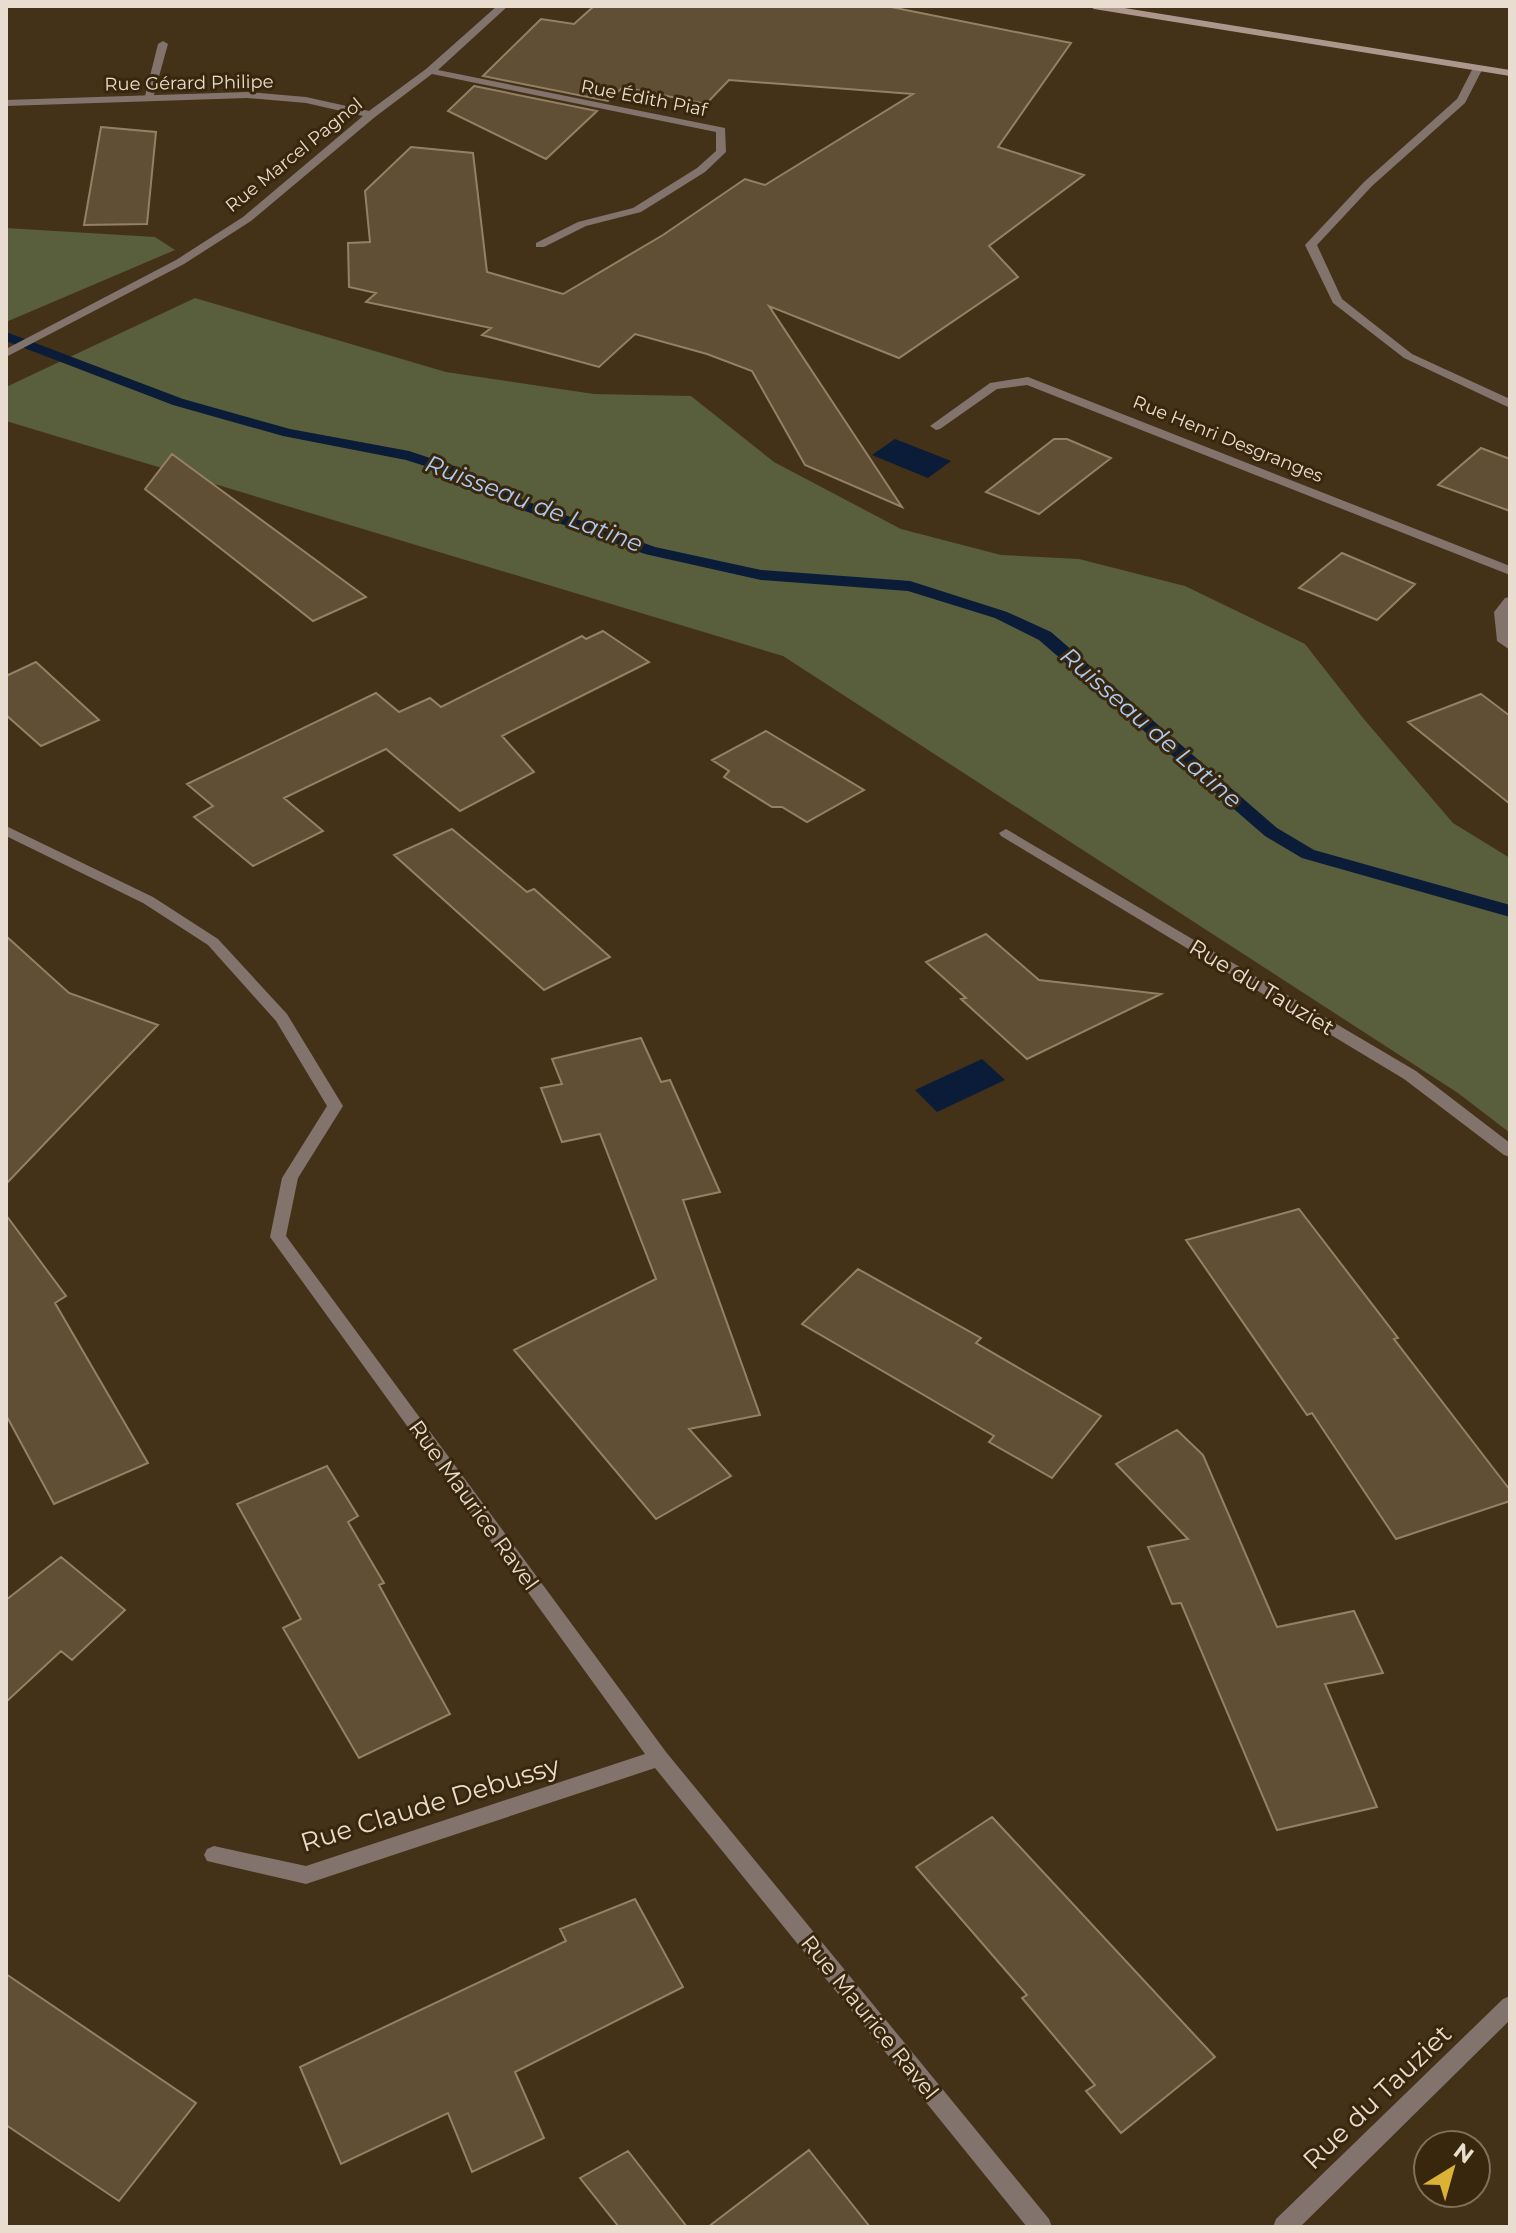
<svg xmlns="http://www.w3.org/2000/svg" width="1516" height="2233" viewBox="0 0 1516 2233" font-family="Montserrat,sans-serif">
	<rect width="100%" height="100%" fill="#433118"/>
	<path fill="#595e3c" d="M6,228L155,237L175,250L6,322Z
		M195,298L446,372L594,394L691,396L774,462L901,529L1001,555L1079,559L1185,586L1305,644L1363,718L1453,823L1510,858V1133L1458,1093L783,656L6,421V387Z"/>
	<path fill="#0a1c37" d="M895,439L951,461L928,478L872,455Z
		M982,1059L1005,1080L937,1112L915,1090Z"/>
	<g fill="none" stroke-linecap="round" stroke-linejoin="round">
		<path fill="#0a1c37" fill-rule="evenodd" d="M6,332L183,399L290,429L409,451L457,467L523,500L655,547L761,570L910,581L1007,612L1051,632L1277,828L1314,850L1510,905V917L1302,858L1265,836L1039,640L995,618L908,591L761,580L645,554L511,506L447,473L406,460L283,436L173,405L6,341Z"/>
	</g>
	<path fill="#614f35" stroke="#948165" stroke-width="2" d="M594,6H886L1071,43L998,147L1084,175L989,246L1018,277L899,358L769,306L902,507L805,465L752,371L707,354L635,334L599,367L482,335L491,328L366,302L376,293L349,287L348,243L370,242L365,191L411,147L473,153L487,272L563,294L663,235L745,179L765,185L913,94L729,80L706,104L623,87L608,101L483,76L541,19L574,24Z
		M474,86L597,111L546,159L448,111Z
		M101,127L156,132L147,224L84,225Z
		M1054,439H1067L1111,458L1039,514L986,492Z
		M1481,448L1510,459V511L1438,485Z
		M172,454L366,597L313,621L145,489Z
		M1342,553L1415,584L1377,620L1299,588Z
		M603,631L649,662L502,736L534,772L460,811L386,749L284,798L323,831L253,866L194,817L213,806L187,784L376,693L399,712L430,698L441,707L582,636L586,639Z
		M36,662L99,720L41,746L6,715V676Z
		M1481,694L1510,716V804L1408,722Z
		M766,731L864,790L807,822L782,807H772L724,777L729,771L712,760Z
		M452,829L527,892L534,889L610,957L544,990L394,855Z
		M986,934L1039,980L1161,994L1027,1059L961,999L966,998L926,962Z
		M6,936L69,993L158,1025L6,1184Z
		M641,1038L661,1082L670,1080L720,1192L683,1200L760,1415L689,1429L731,1476L656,1519L514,1350L656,1279L600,1134L562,1142L541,1088L562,1084L552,1059Z
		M1299,1209L1398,1338L1394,1339L1510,1490V1501L1396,1539L1312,1413L1307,1415L1186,1240Z
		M6,1215L66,1296L55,1303L148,1463L54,1504L6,1415Z
		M858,1269L981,1338L976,1343L1101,1416L1052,1478L989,1442L994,1436L802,1324Z
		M1177,1430L1203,1455L1277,1627L1354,1611L1383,1673L1325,1684L1377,1807L1277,1830L1181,1603L1172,1604L1148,1547L1188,1539L1116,1464Z
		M327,1466L358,1516L348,1522L384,1583L379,1585L450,1714L359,1758L283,1628L301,1619L237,1504Z
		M61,1557L125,1610L72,1660L61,1651L6,1702V1600Z
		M992,1817L1215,2057L1121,2133L1086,2091L1095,2085L1022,1998L1027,1995L916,1867Z
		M635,1899L683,1987L515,2072L544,2138L472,2172L448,2113L341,2164L300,2067L566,1941L560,1929Z
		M6,1974L196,2103L119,2201L6,2125Z
		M809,2150L870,2227H708Z
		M628,2151L687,2227H619L580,2178Z"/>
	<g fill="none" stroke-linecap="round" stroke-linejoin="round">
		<path fill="#82736d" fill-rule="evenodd" d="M163,41L168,44L153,98L144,100L158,44Z
			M1006,829L1416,1071L1510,1143V1157L1504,1155L1404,1079L1001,836L999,833Z
			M1510,1996V2020L1300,2227H1273L1276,2219L1503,1999Z"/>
		<path fill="#82736d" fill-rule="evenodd" d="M497,6H508L438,70L725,128L726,152L705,172L641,212L586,226L544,247H536V243L578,222L633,208L697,168L716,151V132L432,74L375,117L251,221L184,264L6,357V349L176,260L243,217L363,116L306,103L247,98L6,106V100L247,92L306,97L369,111L426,69Z
			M1474,66L1483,68L1465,103L1372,186L1317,245L1342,299L1412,354L1510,399V408L1404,358L1333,303L1305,245L1364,182L1457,99Z
			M1028,377L1510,566V575L1027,385L997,389L940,429L936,430L930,426L990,383Z
			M1510,597L1508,612L1510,650L1497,641L1494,612L1505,598Z
			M6,826L153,897L218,939L287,1014L343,1106L298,1178L286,1236L666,1752L1049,2219L1052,2227H1027L655,1768L306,1884L207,1861L204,1855L207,1849L214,1846L306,1866L645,1754L270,1237L282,1178L327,1106L276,1021L208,945L143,903L6,836Z"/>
		<path fill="#ad968c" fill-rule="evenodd" d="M1089,6H1112L1510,70V76L1094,9Z"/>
	</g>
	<g text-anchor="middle" stroke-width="6" stroke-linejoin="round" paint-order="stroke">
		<g font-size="18" fill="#e8ddce" stroke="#38270d">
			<text transform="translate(189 83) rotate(-1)" y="6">Rue Gérard Philipe</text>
			<text transform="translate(644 98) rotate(11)" y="6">Rue Édith Piaf</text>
			<text transform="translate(294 155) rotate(-39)" y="6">Rue Marcel Pagnol</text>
			<text transform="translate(1228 439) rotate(22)" y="6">Rue Henri Desgranges</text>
		</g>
		<g font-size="22" fill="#e8ddce" stroke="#38270d">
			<text transform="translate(1262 987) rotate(31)" y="8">Rue du Tauziet</text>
			<text transform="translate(474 1505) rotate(54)" y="8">Rue Maurice Ravel</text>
			<text transform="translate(870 2017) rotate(51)" y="8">Rue Maurice Ravel</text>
		</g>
		<g font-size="24" font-style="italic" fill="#accaf6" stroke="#38270d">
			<text transform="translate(534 504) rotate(21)" y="8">Ruisseau de Latine</text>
			<text transform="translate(1151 728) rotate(41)" y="8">Ruisseau de Latine</text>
		</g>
		<g font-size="26" fill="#e8ddce" stroke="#38270d">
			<text transform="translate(430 1804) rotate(-17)" y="9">Rue Claude Debussy</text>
			<text transform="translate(1377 2097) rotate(-44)" y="9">Rue du Tauziet</text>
		</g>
	</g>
	<rect width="1516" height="2233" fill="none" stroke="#e8ddce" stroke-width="16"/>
	<g transform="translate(1452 2169) rotate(37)"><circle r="38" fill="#38270d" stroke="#7e705a" stroke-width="2"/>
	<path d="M0-6L14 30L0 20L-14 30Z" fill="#dbb233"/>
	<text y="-12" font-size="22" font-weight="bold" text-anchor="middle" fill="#e8ddce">N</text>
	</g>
</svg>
